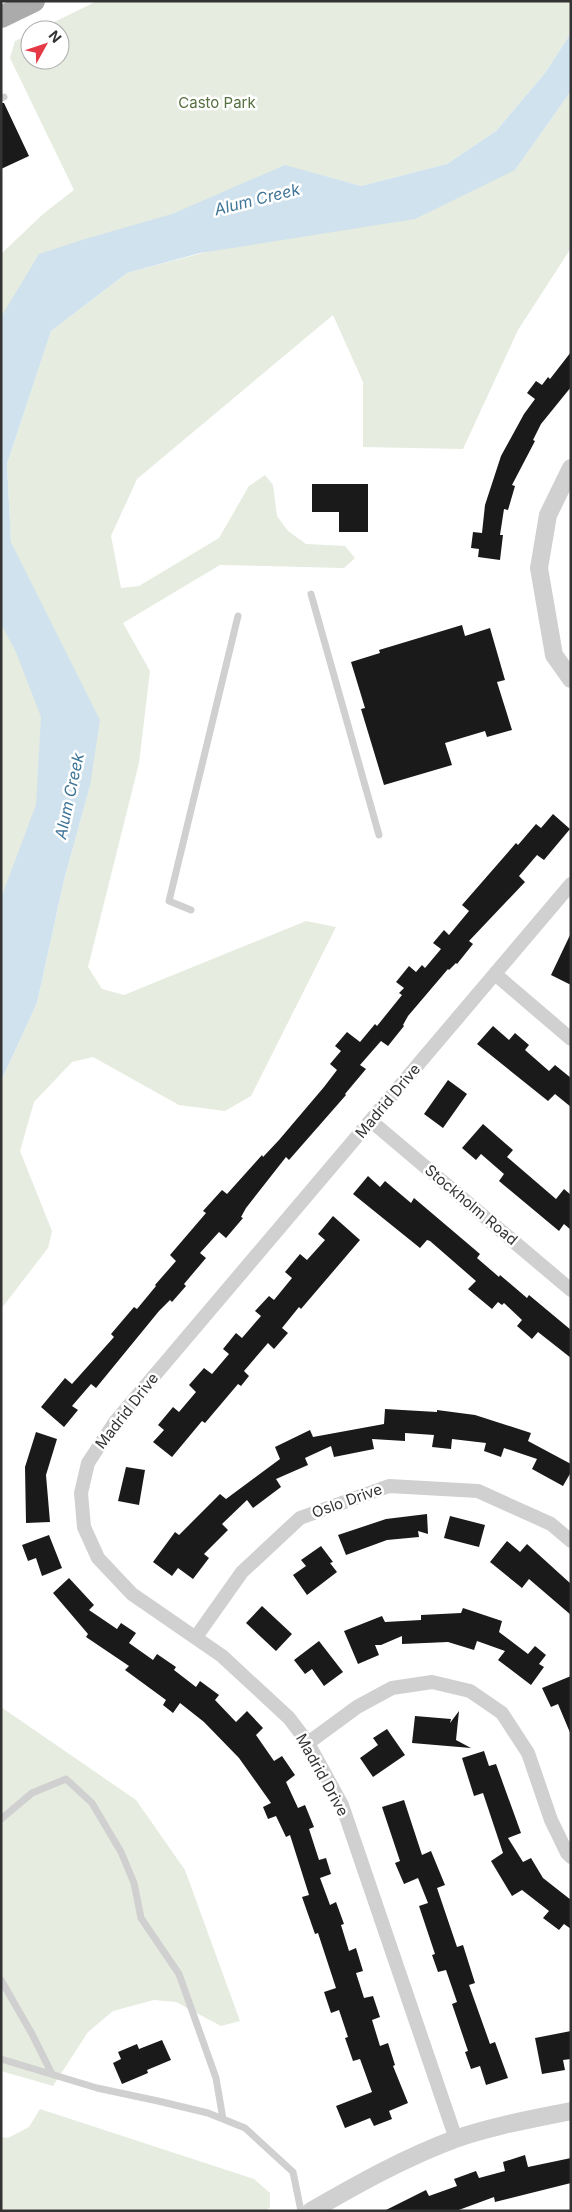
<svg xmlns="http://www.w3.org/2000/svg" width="572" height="2212" viewBox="0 0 572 2212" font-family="Inter,sans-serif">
	<rect width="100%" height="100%" fill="#fff"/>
	<path fill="#e6ecdf" d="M97,1H571V33L545,73L496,131L447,164L361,186L305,171L197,204L172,214L1,365V254L43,214L74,190L10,58L15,41L30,34V60H60V30H38Z
		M571,91V248L518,330L463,449L363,447V382L333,315L137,479L111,536L121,588L139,586L219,538L249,486L265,475L273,485L277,516L288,531L306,544L345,546L355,558L344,568L220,565L123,623L150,671L139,763L88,967L102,989L124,995L306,921L336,927L251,1096L225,1111L179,1105L93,1057L72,1062L34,1102L20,1151L52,1231L48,1248L1,1309V1081L37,1003L64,880L90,786L51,627L11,542L7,464L51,331L127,273L515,170Z
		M1,475L7,568L76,680L1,974Z
		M1,1707L136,1800L185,1870L240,2021L221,2026L176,2002L154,2000L113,2011L88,2032L53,2086L1,2071Z
		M40,2109L254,2179L270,2193V2207L265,2211H1V2137L8,2138L29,2127Z"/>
	<path fill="#cfe2ee" d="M571,33V91L515,170L415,219L200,253L127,273L51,331L7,464L11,542L100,720L90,786L64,880L37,1003L1,1081V898L36,805L41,717L16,652L1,624V317L39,254L85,239L172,214L285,165L361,186L447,164L496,131L545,73Z"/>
	<path fill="#1a1a1a" d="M1,103H4L29,156L1,169Z
		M571,352V387L541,424L533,440L535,441L512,485L515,486L508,510L504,509L500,535H503L500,560L478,557L479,549L471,548L473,532L482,533L485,505L501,456L524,414L535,399L527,393L536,381L542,385L548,377L550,379Z
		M312,484H368V532H339V512H312Z
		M462,625L465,636L490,628L505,680L497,682L512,730L487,737L485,731L445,743L452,765L384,785L361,709L365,708L351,662L380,653L379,650Z
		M553,814L570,829L544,860L537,855L519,876L525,882L469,941L473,944L457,964L456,963L449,970L448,969L408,1016L403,1025L404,1026L388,1046L381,1041L360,1065L366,1069L345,1094L346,1095L289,1160L286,1157L246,1208L241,1217L243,1218L226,1238L219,1232L200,1253L206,1258L184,1284L186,1286L172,1302L170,1300L159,1311L96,1388L91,1384L72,1406L78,1410L64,1427L41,1407L65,1378L72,1384L114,1337L111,1334L134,1307L137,1309L156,1286L155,1285L176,1261L170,1255L206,1213L203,1211L222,1190L227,1194L262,1155L263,1157L279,1140L324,1087L337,1070L330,1064L341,1051L335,1046L347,1032L360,1042L375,1024L377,1026L402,995L399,993L404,988L396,982L409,966L416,972L422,965L425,968L441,949L433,943L444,930L449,935L469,911L462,905L516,843L518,845L536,824L541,828Z
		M571,933V985L551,975Z
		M493,1026L509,1040L515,1033L529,1045L525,1050L549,1071L555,1065L571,1078V1107L555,1094L548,1101L477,1044Z
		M448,1080L467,1094L443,1128L424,1114Z
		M483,1124L513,1150L507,1157L556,1199L564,1189L571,1195V1230L564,1224L559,1231L499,1181L504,1174L481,1154L476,1160L462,1148Z
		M368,1176L380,1187L385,1181L411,1203L414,1198L480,1254L477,1258L499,1277L500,1275L527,1298L529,1295L571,1330V1358L538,1332L532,1339L517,1326L522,1320L504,1303L502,1305L498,1302L492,1309L468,1289L476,1281L430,1241L427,1240L420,1248L353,1194Z
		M333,1216L360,1240L301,1309L299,1307L282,1328L288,1333L274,1349L268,1343L244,1371L249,1376L241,1386L238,1384L205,1423L202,1421L172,1457L153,1442L164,1430L158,1425L173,1407L179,1412L196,1392L189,1385L204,1368L212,1374L229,1354L223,1349L236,1333L242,1338L261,1316L255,1311L269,1296L274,1300L292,1278L285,1272L300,1254L307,1260L325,1240L318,1234Z
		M385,1409L437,1412V1410L475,1415L531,1433L528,1441L571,1464V1472L563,1486L532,1469L537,1459L504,1448L501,1457L484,1451L486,1443L452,1439L451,1449L432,1447L434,1435L405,1433V1441L372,1439L374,1449L334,1457L331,1446L305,1458L308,1465L276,1479L281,1487L253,1508L247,1500L222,1524L228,1530L204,1554L209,1558L193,1579L178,1568L172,1576L153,1562L175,1532L179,1535L220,1494L226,1499L280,1459L275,1447L310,1430L313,1437L384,1424Z
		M36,1432L57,1439L46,1475L50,1522L26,1523L25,1467Z
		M126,1467L145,1470L139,1505L118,1501Z
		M427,1514L428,1534L418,1531L419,1537L387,1540L346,1555L338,1535L386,1519Z
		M450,1516L485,1525L479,1547L444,1538Z
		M49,1535L62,1568L42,1576L36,1558L28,1561L22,1545Z
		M507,1541L520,1552L527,1544L571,1584V1615L529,1579L522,1588L490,1562Z
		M321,1546L333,1562L330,1563L337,1572L307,1595L293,1575L306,1566L301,1560Z
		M69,1578L94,1605L89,1610L117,1629L121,1623L136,1633L129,1643L153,1660L157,1654L176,1667L174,1670L196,1687L200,1681L219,1695L215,1700L236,1722L247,1711L263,1728L256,1735L274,1761L282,1756L295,1775L286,1782L298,1808L305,1805L314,1827L309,1829L319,1860L326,1858L331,1874L320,1878L330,1905L336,1902L344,1924L341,1925L349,1951L356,1948L363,1971L356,1973L364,1998L373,1996L380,2017L372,2020L380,2046L388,2043L395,2065L393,2066L408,2103L389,2111L392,2119L374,2126L370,2118L345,2128L336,2106L372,2092L360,2059L353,2061L345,2038L348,2037L339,2010L331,2013L324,1992L336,1988L318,1933L315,1934L302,1897L309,1895L290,1835L286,1837L276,1816L268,1819L263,1807L271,1803L239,1758L204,1722L180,1703L173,1713L163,1705L166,1700L125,1670L129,1666L86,1637L88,1634L53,1593Z
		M262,1606L292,1634L276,1651L246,1623Z
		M463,1608L502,1621L499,1632L528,1654L535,1646L546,1655L539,1664L544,1667L531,1685L498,1660L505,1651L477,1641L474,1650L448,1642L402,1644V1636L381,1645H375L379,1655L358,1664L344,1631L382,1616L385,1622L421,1620V1615L461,1613Z
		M319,1641L343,1672L324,1686L312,1669L305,1674L294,1660Z
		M571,1676V1735L558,1704L551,1707L542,1688Z
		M459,1711L456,1740L471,1748L412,1743L415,1716L451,1719L450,1723Z
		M387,1729L405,1755L373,1777L360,1758L378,1745L373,1738Z
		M484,1751L489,1766L496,1764L521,1833L508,1838L523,1862L531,1858L543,1878L571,1900V1929L564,1924L559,1930L543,1918L549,1911L522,1890L512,1896L491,1861L503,1853L483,1793L474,1796L462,1758Z
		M404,1800L422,1855L431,1851L445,1885L437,1888L457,1947L463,1945L475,1983L469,1985L490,2044L495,2042L508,2078L486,2085L480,2066L471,2069L465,2052L468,2051L452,2004L457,2002L446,1970L438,1972L432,1955L435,1954L419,1906L428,1903L418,1878L404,1884L395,1863L400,1861L382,1807Z
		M571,2031V2059L563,2060L565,2070L542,2074L535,2038Z
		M162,2040L171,2060L147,2070L148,2073L122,2084L113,2063L121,2059L118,2052L137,2044L139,2049Z
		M525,2155L528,2167L571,2158V2183L495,2202L494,2197L456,2211H384L426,2190L429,2196L457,2186L454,2179L476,2171L479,2178L505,2171L503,2162Z"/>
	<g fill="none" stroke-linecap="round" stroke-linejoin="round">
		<path stroke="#d0d0d0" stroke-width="7" d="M1,98L4,97
			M311,594L379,835
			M191,910L169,901L238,616
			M1,1819L32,1793L66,1779L92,1803L121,1852L134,1883L141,1918L179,1974L216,2078L223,2119
			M1,1980L32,2034L52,2074
			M1,2059L97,2088L158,2101L208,2113L245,2128L293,2172L301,2211"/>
		<path stroke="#d0d0d0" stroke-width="14" d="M495,974L571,1039
			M371,1121L571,1290
			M196,1637L242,1572L300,1518L389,1486L478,1491L551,1524L571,1541
			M308,1743L357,1707L392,1688L432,1682L470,1691L502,1713L528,1753L551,1820L567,1853L571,1857
			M456,2139L342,1805L308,1743L289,1718L222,1656L132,1594L98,1558L84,1527L81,1493L88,1463L115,1422L571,884"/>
		<path stroke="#d0d0d0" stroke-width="18" d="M571,468L548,515L539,568L554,655L571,679
			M311,2211C358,2184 404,2158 455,2139C492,2126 532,2119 571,2111"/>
		<path stroke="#ababab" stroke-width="22" d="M1,17L34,1"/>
	</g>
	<g text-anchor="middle" stroke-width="5" stroke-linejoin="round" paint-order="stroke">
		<g font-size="15" fill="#56703f" stroke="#fff">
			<text x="217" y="108">Casto Park</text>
		</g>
		<g font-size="15" fill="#333" stroke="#fff">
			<text transform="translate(388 1101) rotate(-50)" y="5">Madrid Drive</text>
			<text transform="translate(471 1205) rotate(40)" y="5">Stockholm Road</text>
			<text transform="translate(127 1411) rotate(-52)" y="5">Madrid Drive</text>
			<text transform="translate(347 1501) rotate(-20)" y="5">Oslo Drive</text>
			<text transform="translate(322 1775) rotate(61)" y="5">Madrid Drive</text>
		</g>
		<g font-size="16" font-style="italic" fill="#3f7597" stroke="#fff">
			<text transform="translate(257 199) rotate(-14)" y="6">Alum Creek</text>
			<text transform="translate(69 796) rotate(-78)" y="6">Alum Creek</text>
		</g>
	</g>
	<rect width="572" height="2212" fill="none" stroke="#333333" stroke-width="5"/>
	<g transform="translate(45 45) rotate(50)"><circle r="24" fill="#ffffff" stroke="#adadad"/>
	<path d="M0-4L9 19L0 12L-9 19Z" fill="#e63946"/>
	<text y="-8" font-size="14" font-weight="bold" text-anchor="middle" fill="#333333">N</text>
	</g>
</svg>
